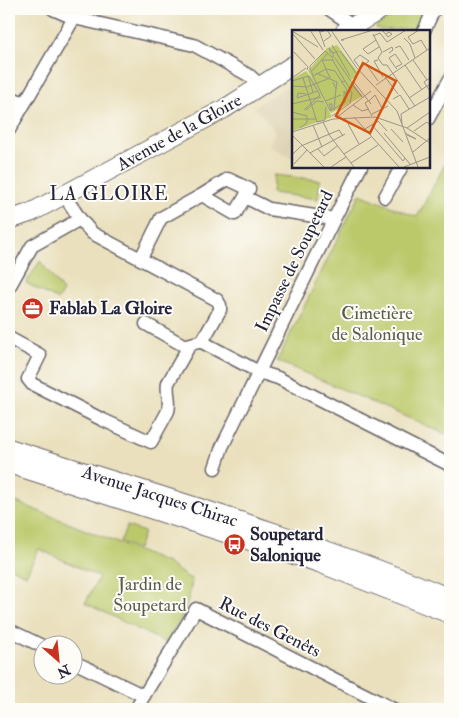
<svg xmlns="http://www.w3.org/2000/svg" width="459" height="718" viewBox="0 0 459 718" font-family="'IM FELL Double Pica',serif">
	<rect width="100%" height="100%" fill="#fdfcf7"/>
	<filter id="ink" filterUnits="userSpaceOnUse"><feTurbulence type="fractalNoise" baseFrequency=".02" numOctaves="2"/><feDisplacementMap in="SourceGraphic" scale="10" xChannelSelector="R" yChannelSelector="G"/><feConvolveMatrix kernelMatrix="1 2 1 2 8 2 1 2 1" color-interpolation-filters="sRGB"/></filter>
	<filter id="wash" filterUnits="userSpaceOnUse"><feTurbulence type="fractalNoise" baseFrequency=".0096" numOctaves="4" result="noise"/><feDisplacementMap in="SourceGraphic" scale="20" xChannelSelector="R" yChannelSelector="G"/><feGaussianBlur stdDeviation="1.12" result="paint"/><feColorMatrix in="noise" values="0 0 0 0 0 0 0 0 0 0 0 0 0 0 0 0 0 1.4 0 .05"/><feComposite in="paint" operator="in"/></filter>
	<g filter="url(#wash)">
		<rect width="100%" height="100%" fill="#eae0bd"/>
		<path fill="#dfd3b5" d="M293,83V159L269,145L276,131L254,107Z"/>
		<path fill="#bcc96a" stroke="#6f7652" d="M403,9H429L417,28L381,30L376,28L378,23Z
			M450,155V436L277,361L360,194L417,217Z
			M274,175L320,180L318,199L272,193Z
			M40,261L63,291L58,300L26,283Z
			M9,499L167,563L192,580C190,604 179,623 166,643L85,603L99,577L39,549L26,575L9,567Z
			M127,526L144,532L138,549L120,542Z"/>
	</g>
	<g filter="url(#ink)">
		<g fill="none" stroke-linecap="round" stroke-linejoin="round">
			<defs>
				<path id="street" d="M53,9L74,18L194,45L250,76L261,86
					M329,9L348,22L352,27
					M424,31L434,9
					M9,97L25,103
					M428,119L450,79
					M9,130L74,18
					M64,195L80,219L92,233L217,300L220,305V310L202,342
					M202,195L228,179L249,189L245,197
					M385,197L402,166
					M141,258L161,218L202,195L235,214L245,197L269,209L334,219
					M9,287L32,246L80,219
					M146,324L183,345C191,346 195,341 202,342L259,372L278,378L450,465
					M9,338L40,355L28,379L32,384L101,419L151,442L168,411C171,401 166,392 168,383L189,346
					M215,468L222,447L334,219L361,166
					M9,630L42,646
					M72,661L144,696
					M136,709L196,609L393,709"/>
				<path id="secondary" d="M345,31L382,9
					M9,220L32,212L224,109L293,65
					M9,448C157,495 307,538 450,598
					M9,464L319,563L450,614"/>
			</defs>
			<use href="#street" stroke="#686468" stroke-width="15"/>
			<use href="#secondary" stroke="#686468" stroke-width="20"/>
			<use href="#street" stroke="#fff" stroke-width="12"/>
			<use href="#secondary" stroke="#fff" stroke-width="18"/>
		</g>
	</g>
	<defs>
		<symbol id="office-disc" viewBox="-11 -11 22 22"><circle r="9.5" fill="#c8321e" stroke="#fdfcf7"/><path d="M-6-3h4V-5.5h4V-3h4V5H-6ZM-1-4.5V-3h2v-1.5ZM-6 0V1H6V0Z" fill="#fff"/></symbol>
		<symbol id="bus-disc" viewBox="-11 -11 22 22"><circle r="9.5" fill="#c8321e" stroke="#fdfcf7"/><path d="M-5-6H5V4H4V6H2V4H-2V6H-4V4H-5ZM-3.5-4V0h7V-4ZM-3.5 1.2v1.5H-2V1.2ZM2 1.2v1.5H3.5V1.2Z" fill="#fff"/></symbol>
	</defs>
	<g fill-rule="evenodd">
		<use href="#office-disc" x="20" y="296" width="25" height="25"/>
		<use href="#bus-disc" x="222" y="532" width="25" height="25"/>
	</g>
	<g text-anchor="middle" stroke-width="4" stroke-linejoin="round" paint-order="stroke">
		<g font-size="18" fill="#22223b" stroke="#fdfcf7">
			<text transform="translate(179 132) rotate(-29)" y="6">Avenue de la Gloire</text>
			<text transform="translate(294 261) rotate(-64)" y="6">Impasse de Soupetard</text>
			<text transform="translate(160 496) rotate(18)" y="6">Avenue Jacques Chirac</text>
			<text transform="translate(270 627) rotate(27)" y="6">Rue des Genêts</text>
		</g>
		<g font-size="18" font-weight="bold" fill="#22223b" stroke="#fdfcf7" text-anchor="start">
			<text x="49" y="314">Fablab La Gloire</text>
			<text x="250" y="540">Soupetard<tspan x="250" dy="21">Salonique</tspan></text>
		</g>
		<g font-size="18" fill="#585c4b" stroke="#fdfcf7">
			<text x="377" y="319">Cimetière<tspan x="377" dy="21">de Salonique</tspan></text>
			<text x="150" y="590">Jardin de<tspan x="150" dy="21">Soupetard</tspan></text>
		</g>
		<g font-size="19" letter-spacing="1" fill="#22223b" stroke="#fdfcf7">
			<text x="109" y="200">LA GLOIRE</text>
		</g>
	</g>
	<g transform="translate(292 30)">
		<rect width="138" height="138" fill="#eae0bd"/>
		<path d="M45,15L67,44L58,51L71,66L39,83L16,41L35,18ZM14,41L22,51L40,87L0,101V49Z" fill="#bcc96a"/>
		<path fill="none" stroke="#9a9489" stroke-width="1" d="M18,0L31,20M27,0L33,17M39,0L64,37L105,81L126,137M90,0L96,7L100,4L97,2L94,4M127,0L116,7L121,14L129,10L135,20M0,1L26,17M28,2L35,0L39,6L32,11M0,3L23,29M81,4L90,22L86,28L91,35H95L123,76M81,6L88,3L95,12L114,0M112,8L118,14L123,28M52,10H49L81,0M84,10L71,19L76,24L87,17M40,15L58,46M103,18L108,16L117,30M48,21L64,43M2,22L16,37L15,40M91,22L100,17L101,20L97,23M39,23L37,18L41,23L46,21M68,25L77,31L68,38L62,30ZM43,28L70,67L61,56M40,29L53,51L49,52M86,30L82,31L91,47M121,30L135,50M74,34L86,51M113,35L130,60M104,37L110,34L103,24L97,28L104,38L105,39M18,40V36L33,21L41,28V23M19,40L21,46L34,39L43,41L55,60L53,72L38,81L21,46M20,41L36,23M24,43L45,52L44,59L41,52M16,46L21,62M93,47L106,64M0,48L14,38M11,48L25,92L33,90L34,77M138,48L132,52L138,61M0,51L17,46L28,65L12,80M53,51L60,63L58,74M61,51L79,74M84,55L138,18M0,56L15,57L38,48L30,30H41M52,61L54,64L52,70ZM14,64L6,63L5,68L26,61M117,68L138,54M101,69L108,65L117,79M33,71L49,65M76,71L73,73L80,86M77,71L83,65L91,80M0,74L29,67M37,74H40V79L39,80ZM61,75L70,81L77,79M14,80L25,71L32,72M42,80L44,59M0,82L15,86V93L8,98M80,84L96,76M40,86L57,74M62,87L107,137M44,88L79,61M53,88L67,114M0,89H24M31,92L38,106L62,137M110,94L109,84L138,67M21,95L30,117M80,95L111,131L113,128M115,98L138,82M73,99L86,91L95,101M99,99L111,112M122,101L135,92L138,95M0,102L41,89L83,87L115,98L138,113M92,103L118,134M113,103L124,109L115,105M0,105L32,137M26,119L32,126L45,116M121,122L138,108M18,123L53,104M52,124L79,107M0,125L9,116L47,100L51,106M59,133L86,115M2,134L15,120M39,137L54,127M112,137L138,127"/>
		<path fill="#d45411" fill-opacity="0.15" stroke="#d45411" stroke-width="2.5" d="M71,33L104,51L78,103L44,86Z"/>
		<rect width="138" height="138" fill="none" stroke="#22223b" stroke-width="2.5"/>
	</g>
	<rect width="459" height="718" fill="none" stroke="#fdfcf7" stroke-width="30"/>
	<g transform="translate(58 660) rotate(153)"><circle r="24" fill="#fdfcf7" stroke="#a5a5ac"/>
	<path d="M0-4L9 19L0 12L-9 19Z" fill="#c8321e"/>
	<text y="-8" font-size="14" font-weight="bold" text-anchor="middle" fill="#22223b">N</text>
	</g>
</svg>
